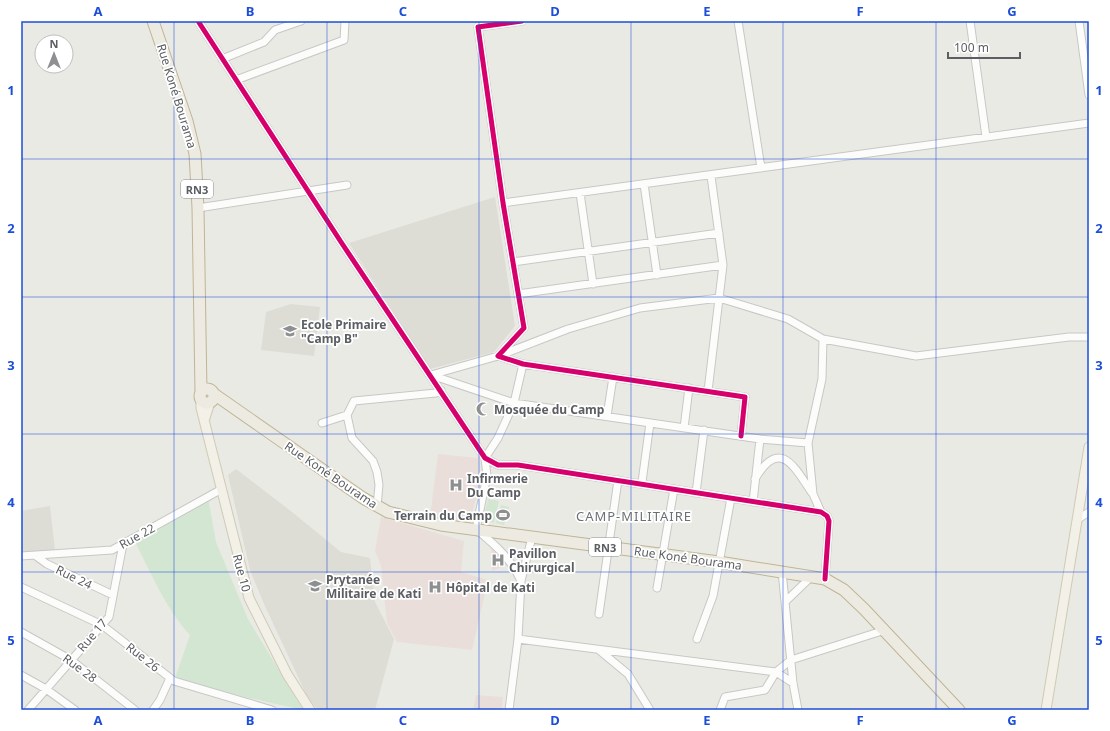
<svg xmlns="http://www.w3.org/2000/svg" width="1110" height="731" font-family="'Noto Sans',sans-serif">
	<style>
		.education { fill: #dddcd5 }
		.medical { fill: #e9deda }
		.green { fill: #d3e6d2 }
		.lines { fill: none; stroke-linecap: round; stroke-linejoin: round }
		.minor-casing { stroke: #c7c7c7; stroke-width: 9 }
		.major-casing { stroke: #d0cab5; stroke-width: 11 }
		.highway-casing { stroke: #bfb495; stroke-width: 13 }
		.minor { stroke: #fcfcfb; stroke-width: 7 }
		.major { stroke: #f2f0e7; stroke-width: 9 }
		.highway { stroke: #edebe1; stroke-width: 11 }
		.cycleway-casing { stroke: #fff; stroke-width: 8 }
		.cycleway { stroke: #d6006c; stroke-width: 5 }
		.grid { fill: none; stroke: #1d4ed8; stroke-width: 1; stroke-opacity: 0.55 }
		.labels { text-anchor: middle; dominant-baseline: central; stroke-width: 3.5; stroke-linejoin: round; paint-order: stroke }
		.shield { fill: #fff; stroke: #8c8e91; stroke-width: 1 }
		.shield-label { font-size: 11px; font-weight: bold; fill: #5b5e62 }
		.street-label { font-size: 12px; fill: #5b5e62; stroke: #fff }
		.poi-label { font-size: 12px; font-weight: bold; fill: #5b5e62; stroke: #fff; text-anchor: start }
		.neighbourhood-label { font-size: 13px; letter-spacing: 1px; fill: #6c7074; stroke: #fff }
		.neatline { fill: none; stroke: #1d4ed8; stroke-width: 1.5 }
		.grid-label { font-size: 13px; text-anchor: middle; font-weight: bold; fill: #1d4ed8 }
	</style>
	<rect width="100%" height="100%" fill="#eaeae5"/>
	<path class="education" d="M495,197L515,326L494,352L430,369L349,243Z
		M291,304L320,307L314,356L261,350L266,312Z
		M236,469L292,512L341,552L370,558L375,602L394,639L375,710H318L307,696L264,604L250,570L228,475Z
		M50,506L55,550L21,553V511Z"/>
	<path class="medical" d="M438,454L478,458V491L470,521L468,523L430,517Z
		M381,517L464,541L461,572L488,580L472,650L397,642L387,623L381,566L375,551Z
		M491,548L505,561L507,565L492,571Z
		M476,695L503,697L502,710H473Z"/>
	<path class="green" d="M208,497L216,542L248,619L303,710L205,688L175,678L190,635C166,609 152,575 136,544Z
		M488,499L499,501L494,523L483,520Z
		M501,505L509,507L504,525L496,523Z"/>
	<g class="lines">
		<g class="minor-casing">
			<path id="minor" d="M198,21L341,242L485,458L498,465H518L821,512L827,516L829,521L825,579
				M522,21L478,27L503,203L524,328L498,356L523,364L745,397L741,436
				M738,21L761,168
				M970,21L986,137
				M1079,21L1089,95
				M222,59L264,42L275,30L301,21
				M236,80L344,40L345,21
				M644,184L657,275
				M580,193L593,284
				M503,203L1089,123
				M198,208L347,185
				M513,262L719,233
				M518,294L723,265
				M823,339L916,356L1069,337H1089
				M431,375L498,356L568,329L640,308L719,298L788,319L823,339L822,379L808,443L813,494L821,512
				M431,375L514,403L760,439L808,443
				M708,391L723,265L711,176
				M607,416L613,377
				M322,423L347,415
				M684,428L689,388
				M755,479C780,436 795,468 812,493
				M642,482L650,423
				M696,493L704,430
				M753,502L760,439
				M377,506L379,485L377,472L373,461L352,438L347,415L354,401L436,393L441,390
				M1078,519L1089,512
				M21,556L112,550L220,490
				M36,556L47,564L113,595
				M782,571L793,683L798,710
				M521,581C511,558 494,544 476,529L487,476L485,458L498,438L514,403L523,364
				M21,587L102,625L174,681L272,710
				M657,588L674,489
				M786,601L812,576
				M599,614L618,480
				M21,632L71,660L135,710
				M518,639L776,672L791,660L885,630
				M697,639L713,596L731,498
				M599,650L628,674L650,710
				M21,675L46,689L75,710
				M28,710L109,617L123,544
				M153,710L160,700L170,678
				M509,710L518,639L521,581L532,537
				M720,710L725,697L765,690L776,672L793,683"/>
		</g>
		<g class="major-casing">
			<path id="major" d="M201,397V408L249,598L287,674L310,710
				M205,418L210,402
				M1046,710L1089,447"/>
		</g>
		<g class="highway-casing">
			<path id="highway" d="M153,21L187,121L195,154L198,208L201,392
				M200 396a7 7 0 1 1 14 0a7 7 0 1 1-14 0Z
				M214,394L363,498L388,512L441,525L719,562L825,579L844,590L864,609L959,710"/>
		</g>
		<use href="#minor" class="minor"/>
		<use href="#major" class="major"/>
		<use href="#highway" class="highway"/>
		<g class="cycleway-casing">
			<path id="cycleway" d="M198,21L341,242L485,458L498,465H518L821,512L827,516L829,521L825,579
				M522,21L478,27L503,203L524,328L498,356L523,364L745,397L741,436"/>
		</g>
		<use href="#cycleway" class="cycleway"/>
	</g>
	<path class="grid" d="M174,21V710M327,21V710M479,21V710M631,21V710M783,21V710M936,21V710M21,159H1089M21,297H1089M21,434H1089M21,572H1089"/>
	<defs>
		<g id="school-bare" transform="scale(1.08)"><path d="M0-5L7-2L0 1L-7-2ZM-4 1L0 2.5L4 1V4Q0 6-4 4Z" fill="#8d8f90" stroke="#fff" stroke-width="2.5" paint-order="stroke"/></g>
		<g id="mosque-bare" transform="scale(1.08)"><path d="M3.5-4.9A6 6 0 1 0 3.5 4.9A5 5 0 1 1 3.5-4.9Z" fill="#8d8f90" stroke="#fff" stroke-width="2.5" paint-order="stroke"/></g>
		<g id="hospital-bare" transform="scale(1.08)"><path d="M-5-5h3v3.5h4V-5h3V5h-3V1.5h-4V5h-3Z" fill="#8d8f90" stroke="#fff" stroke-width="2.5" paint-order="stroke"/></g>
		<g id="stadium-bare" transform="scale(1.08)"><path d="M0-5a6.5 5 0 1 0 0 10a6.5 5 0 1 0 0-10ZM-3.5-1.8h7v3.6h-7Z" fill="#8d8f90" stroke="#fff" stroke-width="2.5" paint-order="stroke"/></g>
	</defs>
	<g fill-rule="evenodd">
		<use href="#school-bare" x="290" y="331"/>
		<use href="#mosque-bare" x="483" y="409"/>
		<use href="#hospital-bare" x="456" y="485"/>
		<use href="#stadium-bare" x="503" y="515"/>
		<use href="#hospital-bare" x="498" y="560"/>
		<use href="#school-bare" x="315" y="586"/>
		<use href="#hospital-bare" x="435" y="587"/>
	</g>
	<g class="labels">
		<g class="shield">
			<rect x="181" y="180" width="32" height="18" rx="3"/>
			<rect x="589" y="538" width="32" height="18" rx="3"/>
		</g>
		<g class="shield-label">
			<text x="197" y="189">RN3</text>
			<text x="605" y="547">RN3</text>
		</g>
		<g class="street-label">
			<text transform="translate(177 96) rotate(73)">Rue Koné Bourama</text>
			<text transform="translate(331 475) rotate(34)">Rue Koné Bourama</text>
			<text transform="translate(137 536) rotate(-29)">Rue 22</text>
			<text transform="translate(688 558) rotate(8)">Rue Koné Bourama</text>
			<text transform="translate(242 573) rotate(75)">Rue 10</text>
			<text transform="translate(74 577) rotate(26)">Rue 24</text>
			<text transform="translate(92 635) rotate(-50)">Rue 17</text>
			<text transform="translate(143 657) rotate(38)">Rue 26</text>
			<text transform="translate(80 668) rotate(36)">Rue 28</text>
		</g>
		<g class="poi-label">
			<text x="301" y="324">Ecole Primaire<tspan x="301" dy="14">"Camp B"</tspan></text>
			<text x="494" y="409">Mosquée du Camp</text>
			<text x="467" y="478">Infirmerie<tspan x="467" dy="14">Du Camp</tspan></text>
			<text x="492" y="515" text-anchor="end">Terrain du Camp</text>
			<text x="509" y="553">Pavillon<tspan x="509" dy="14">Chirurgical</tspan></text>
			<text x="326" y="579">Prytanée<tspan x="326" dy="14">Militaire de Kati</tspan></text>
			<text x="446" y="587">Hôpital de Kati</text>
		</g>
		<g class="neighbourhood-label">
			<text x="634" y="516">CAMP-MILITAIRE</text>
		</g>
	</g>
	<rect width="1110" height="731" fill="none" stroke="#ffffff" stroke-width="44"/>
	<g transform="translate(54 54)"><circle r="19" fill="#ffffff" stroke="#bdbfc0"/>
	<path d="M0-3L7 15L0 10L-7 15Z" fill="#8d8f90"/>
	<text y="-6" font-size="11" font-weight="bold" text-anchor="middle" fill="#5b5e62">N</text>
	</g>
	<path d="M948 52v6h72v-6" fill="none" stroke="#5b5e62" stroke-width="2"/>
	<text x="954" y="52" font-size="12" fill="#5b5e62" stroke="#ffffff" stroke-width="3" paint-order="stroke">100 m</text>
	<rect x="22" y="22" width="1066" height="687" class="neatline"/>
	<g class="grid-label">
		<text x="98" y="16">A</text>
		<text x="250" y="16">B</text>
		<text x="403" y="16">C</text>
		<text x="555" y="16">D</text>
		<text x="707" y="16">E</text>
		<text x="860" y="16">F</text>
		<text x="1012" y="16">G</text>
		<text x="11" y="95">1</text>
		<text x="1099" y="95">1</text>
		<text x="11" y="233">2</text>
		<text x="1099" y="233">2</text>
		<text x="11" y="370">3</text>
		<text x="1099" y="370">3</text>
		<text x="11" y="507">4</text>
		<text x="1099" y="507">4</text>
		<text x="11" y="645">5</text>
		<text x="1099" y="645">5</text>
		<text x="98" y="725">A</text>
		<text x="250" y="725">B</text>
		<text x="403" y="725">C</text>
		<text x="555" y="725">D</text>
		<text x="707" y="725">E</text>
		<text x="860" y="725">F</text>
		<text x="1012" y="725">G</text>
	</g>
</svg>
